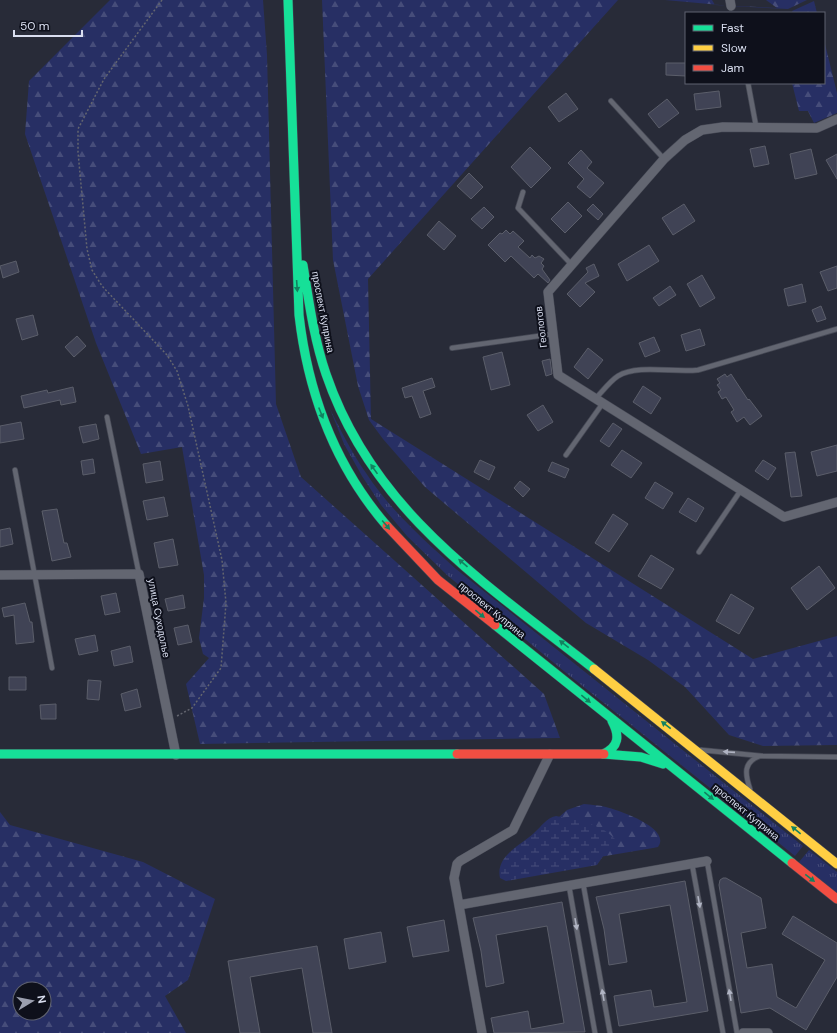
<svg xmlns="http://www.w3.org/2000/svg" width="837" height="1033" font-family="'DM Sans',sans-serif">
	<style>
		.grass { fill: url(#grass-tufts) }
		.forest { fill: url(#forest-firs); fill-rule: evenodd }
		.wetland { fill: url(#wetland-marsh) }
		.building { fill: #404355; stroke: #5b5e6a }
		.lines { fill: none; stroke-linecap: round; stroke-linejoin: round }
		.lane-casing { stroke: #464955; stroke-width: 6 }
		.street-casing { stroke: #464955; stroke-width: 10 }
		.fast-casing { stroke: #464955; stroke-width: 10 }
		.slow-casing { stroke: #464955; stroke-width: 10 }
		.jam-casing { stroke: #464955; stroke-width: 10 }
		.path { stroke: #63656f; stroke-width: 1.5; stroke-dasharray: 2 2; stroke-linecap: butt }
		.lane { stroke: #636671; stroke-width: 4.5 }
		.street { stroke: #636671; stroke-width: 9 }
		.fast { stroke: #16e098; stroke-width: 9 }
		.slow { stroke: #ffcf43; stroke-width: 9 }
		.jam { stroke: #f24e42; stroke-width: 9 }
		.oneway { fill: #128260 }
		.oneway2 { fill: #b0b4c3 }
		.labels { text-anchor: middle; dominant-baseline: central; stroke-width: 4; stroke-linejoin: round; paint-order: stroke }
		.street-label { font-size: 10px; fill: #d9deef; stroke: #0e101b }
	</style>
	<defs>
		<pattern id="grass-tufts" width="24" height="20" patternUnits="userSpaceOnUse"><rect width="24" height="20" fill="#272f64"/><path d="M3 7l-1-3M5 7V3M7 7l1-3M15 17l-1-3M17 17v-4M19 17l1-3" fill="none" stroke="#464d7a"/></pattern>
		<pattern id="forest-firs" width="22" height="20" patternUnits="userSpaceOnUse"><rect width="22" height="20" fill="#272f64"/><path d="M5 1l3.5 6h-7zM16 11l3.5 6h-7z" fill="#464d7a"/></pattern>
		<pattern id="wetland-marsh" width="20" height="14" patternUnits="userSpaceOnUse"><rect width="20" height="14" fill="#272f64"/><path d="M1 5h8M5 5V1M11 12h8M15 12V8" fill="none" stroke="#464d7a"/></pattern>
	</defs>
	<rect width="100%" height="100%" fill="#282b38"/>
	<path class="grass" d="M330,409C341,431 352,453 366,473C390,510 423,539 456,569L803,846L795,856L565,672L448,576L407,536L381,505L362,476L344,444Z
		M809,850L837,872V893L799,862Z"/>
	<path class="forest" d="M110,0H263L267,55L276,404L301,477L544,694L560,738L200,744L186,684L209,658L203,654L199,638L204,598V575L182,447L141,454L96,343L25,134L29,81Z
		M322,0H618L368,279L371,419L753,659L837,636V745L763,746L729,735L685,687L648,660L586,623L425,487L383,439L369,420L358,386L333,260Z
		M665,0H712L715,5L777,8L766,0H807L788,9L731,6Z
		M814,1L817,13H793L792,11Z
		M824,40L837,93V113L814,123L808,111H799L792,83H824Z
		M584,804C591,805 599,805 606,807C618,810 672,828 658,847L653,848L534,868L541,833L567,810Z
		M0,812L10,825L143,862L215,899L188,980L165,996L186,1033H0ZM20,989H44V1013H20Z"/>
	<path class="wetland" d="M556,816C576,820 600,823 615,839L597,865L506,881L500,878C495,856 521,845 534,833C542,826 546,818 556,816Z"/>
	<path class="building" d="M666,63H686V76L666,75Z
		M719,91L721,107L696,110L694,94Z
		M566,93L578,109L559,122L548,107Z
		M667,99L679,113L659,128L648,114Z
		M765,146L769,164L754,167L750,149Z
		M530,147L551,168L531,188L511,167Z
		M811,149L817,174L795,179L790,154Z
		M581,150L592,162L587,168L604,183L590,198L577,187L584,179L568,163Z
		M837,154V179L826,160Z
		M469,173L483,187L471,199L457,186Z
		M568,202L582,216L565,233L551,219Z
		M593,204L603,214L598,220L587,210Z
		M684,204L695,221L673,235L662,218Z
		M484,207L494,217L482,229L471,219Z
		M439,221L456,236L444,250L427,235Z
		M506,230L510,234L513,231L524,241L518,247L530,258L532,255L535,258L539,256L544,259L541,263L544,266L542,269L550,280L548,283L538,274L534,278L511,256L505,262L488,245L500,233L502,234Z
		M649,245L659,261L627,281L618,264Z
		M16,261L19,272L3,278L0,266Z
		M594,264L599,276L585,283L595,292L580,307L567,294L588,272L586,268Z
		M837,266V288L828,291L820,272Z
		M702,275L715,298L700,307L687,284Z
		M802,284L806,302L788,306L784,289Z
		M670,286L676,295L659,306L653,298Z
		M821,306L826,319L817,322L812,310Z
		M33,315L38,335L22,340L16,319Z
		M700,329L705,345L686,351L681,335Z
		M77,336L86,346L74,357L65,347Z
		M654,337L660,351L645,357L639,343Z
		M588,348L603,360L588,379L574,367Z
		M502,352L510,385L491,390L483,357Z
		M550,359L552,374L546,376L542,361Z
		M725,374L727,377L731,374L748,400L749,399L762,416L750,425L744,417L737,422L731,412L734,410L726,397L722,399L718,392L721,390L717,385L720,383L717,379Z
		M432,378L435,387L423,391L431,414L420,418L412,396L405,398L402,388Z
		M643,386L661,398L651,414L633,402Z
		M73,387L76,402L61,405L60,400L24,408L21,396L47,390L48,393Z
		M543,405L553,422L538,431L527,415Z
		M21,422L24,439L0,443V426Z
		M613,423L622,429L609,447L600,441Z
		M96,424L99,439L83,443L79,427Z
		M837,445V471L817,476L811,452Z
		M622,450L642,463L631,478L611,465Z
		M795,452L802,496L791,497L785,453Z
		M93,459L95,473L83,475L81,461Z
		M480,460L495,467L489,480L474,472Z
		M763,460L776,468L768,480L755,471Z
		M160,461L163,480L146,483L143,464Z
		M552,462L569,469L565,478L548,471Z
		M520,481L530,489L523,497L514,488Z
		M655,482L673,493L663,509L645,498Z
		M164,497L168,516L147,520L143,501Z
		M688,498L704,508L696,522L679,512Z
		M57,509L64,543H67L71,557L52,561L42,511Z
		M613,514L628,524L609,552L595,543Z
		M10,528L13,544L0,547V530Z
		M173,539L178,565L159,568L154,543Z
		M651,555L674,569L661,589L638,576Z
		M819,566L835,588L807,610L791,588Z
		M116,593L120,612L105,615L101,596Z
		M731,594L754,608L739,634L716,621Z
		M183,595L185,608L168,611L165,599Z
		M25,603L30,622H32L34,642L16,644L14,615L4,617L2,608Z
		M188,625L192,642L178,645L174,628Z
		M95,635L98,651L79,655L75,639Z
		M130,646L133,662L114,666L111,651Z
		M9,677H26V690H9Z
		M88,680L101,681L99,700L87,699Z
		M137,689L141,707L125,711L121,694Z
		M56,704V719H41L40,705Z
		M723,878H726L761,898L766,928L741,933L747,968L772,964L777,997L796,1008L825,960L782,934L793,916L837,943V977L806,1030L770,1008L741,1013L719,885L720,880Z
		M685,881L708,1011L619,1026L614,996L651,990L654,1007L687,1002L670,905L619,914L627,962L609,965L604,929L596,897Z
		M562,902L585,1032L494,1033L491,1018L528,1011L531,1029L564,1023L547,926L496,935L504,983L486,987L481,951L473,918Z
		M444,920L449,951L413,957L407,927Z
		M381,932L386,962L349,969L344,939Z
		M317,946L332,1033H313L302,968L250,977L260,1033H240L228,961Z"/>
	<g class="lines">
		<g class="lane-casing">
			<path id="lane" d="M748,83L756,126
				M611,101L664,159
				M523,192L518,208L571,264
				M452,348L553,334
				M596,398C602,392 610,381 618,376C638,364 674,373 698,370L837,329
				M107,417L139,574
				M566,455L603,403
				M15,470L52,668
				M699,552L741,490
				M701,750L762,756L837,757
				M750,789C745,774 743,762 760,756
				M707,861L737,1033
				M692,864L723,1033
				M583,883L610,1033
				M569,886L595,1033"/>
		</g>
		<g class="street-casing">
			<path id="street" d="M730,0L731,6
				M837,119L817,128L723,127L702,130L685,140L664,159L548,292L558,375L784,517L837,502
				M0,575L139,574L176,755
				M459,905L707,861
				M482,1033L454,878L457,864L460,861L513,830L550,754
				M743,1033H768"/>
		</g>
		<g class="fast-casing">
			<path id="fast" d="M288,0L299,315C308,393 335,466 387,526
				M303,265C309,302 314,339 326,374C373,512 486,584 594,669
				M495,625L792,863
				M0,754H457
				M603,754C619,747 620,736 612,721
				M604,754L641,757L663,764"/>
		</g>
		<g class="slow-casing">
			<path id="slow" d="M594,669L837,864"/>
		</g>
		<g class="jam-casing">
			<path id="jam" d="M387,526L438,580L495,625
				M457,754H604
				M792,863L837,899"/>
		</g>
		<path class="path" d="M162,0L104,79L78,129V152L87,249L92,270L102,286L167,355L177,371L188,406L222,560L226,603L221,668L192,708L177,716"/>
		<use href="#lane" class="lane"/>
		<use href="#street" class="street"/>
		<use href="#fast" class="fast"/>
		<use href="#slow" class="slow"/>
		<use href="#jam" class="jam"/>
	</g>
	<defs><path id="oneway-solid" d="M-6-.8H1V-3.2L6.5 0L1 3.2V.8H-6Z"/></defs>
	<g class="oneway">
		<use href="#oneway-solid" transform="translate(297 286) rotate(86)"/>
		<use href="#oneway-solid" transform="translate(321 413) rotate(68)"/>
		<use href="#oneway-solid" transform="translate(374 469) rotate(-125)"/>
		<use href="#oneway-solid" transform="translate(386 525) rotate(50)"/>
		<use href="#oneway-solid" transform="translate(463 563) rotate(-139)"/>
		<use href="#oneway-solid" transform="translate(480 614) rotate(39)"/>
		<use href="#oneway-solid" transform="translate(564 644) rotate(-142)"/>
		<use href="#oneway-solid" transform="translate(586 699) rotate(39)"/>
		<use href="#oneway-solid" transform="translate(666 725) rotate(-142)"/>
		<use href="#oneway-solid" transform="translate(709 796) rotate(39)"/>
		<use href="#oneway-solid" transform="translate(796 830) rotate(-141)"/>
		<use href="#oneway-solid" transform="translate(810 878) rotate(38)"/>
	</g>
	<g class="oneway2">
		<use href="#oneway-solid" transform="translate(729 752) rotate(-176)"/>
		<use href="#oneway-solid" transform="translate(699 902) rotate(80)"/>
		<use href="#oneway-solid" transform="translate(576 924) rotate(80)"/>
		<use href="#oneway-solid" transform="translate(603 995) rotate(-100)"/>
		<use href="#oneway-solid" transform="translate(730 995) rotate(-100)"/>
	</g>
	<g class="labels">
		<g class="street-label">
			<text transform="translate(323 312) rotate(79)">проспект Куприна</text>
			<text transform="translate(541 327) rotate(-97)">Геологов</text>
			<text transform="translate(492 610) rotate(39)">проспект Куприна</text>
			<text transform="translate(159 618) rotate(79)">улица Суходолье</text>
			<text transform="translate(746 812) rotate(39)">проспект Куприна</text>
		</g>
	</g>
	<rect x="685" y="12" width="140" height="72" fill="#0e101b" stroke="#5f6270"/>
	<rect x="693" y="25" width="20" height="6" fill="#16e098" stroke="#5f6270"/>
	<text x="721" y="32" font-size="12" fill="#d9deef">Fast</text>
	<rect x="693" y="45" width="20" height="6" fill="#ffcf43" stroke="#5f6270"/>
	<text x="721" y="52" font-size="12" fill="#d9deef">Slow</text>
	<rect x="693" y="65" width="20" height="6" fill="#f24e42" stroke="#5f6270"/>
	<text x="721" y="72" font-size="12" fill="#d9deef">Jam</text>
	<g transform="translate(32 1001) rotate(80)"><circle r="19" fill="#0e101b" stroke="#5f6270"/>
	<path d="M0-3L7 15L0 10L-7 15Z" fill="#9b9faf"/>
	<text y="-6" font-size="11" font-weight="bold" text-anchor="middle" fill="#d9deef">N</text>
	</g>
	<path d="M14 30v6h68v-6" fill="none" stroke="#d9deef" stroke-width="2"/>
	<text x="20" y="30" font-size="12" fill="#d9deef" stroke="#0e101b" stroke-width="3" paint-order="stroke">50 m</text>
</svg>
